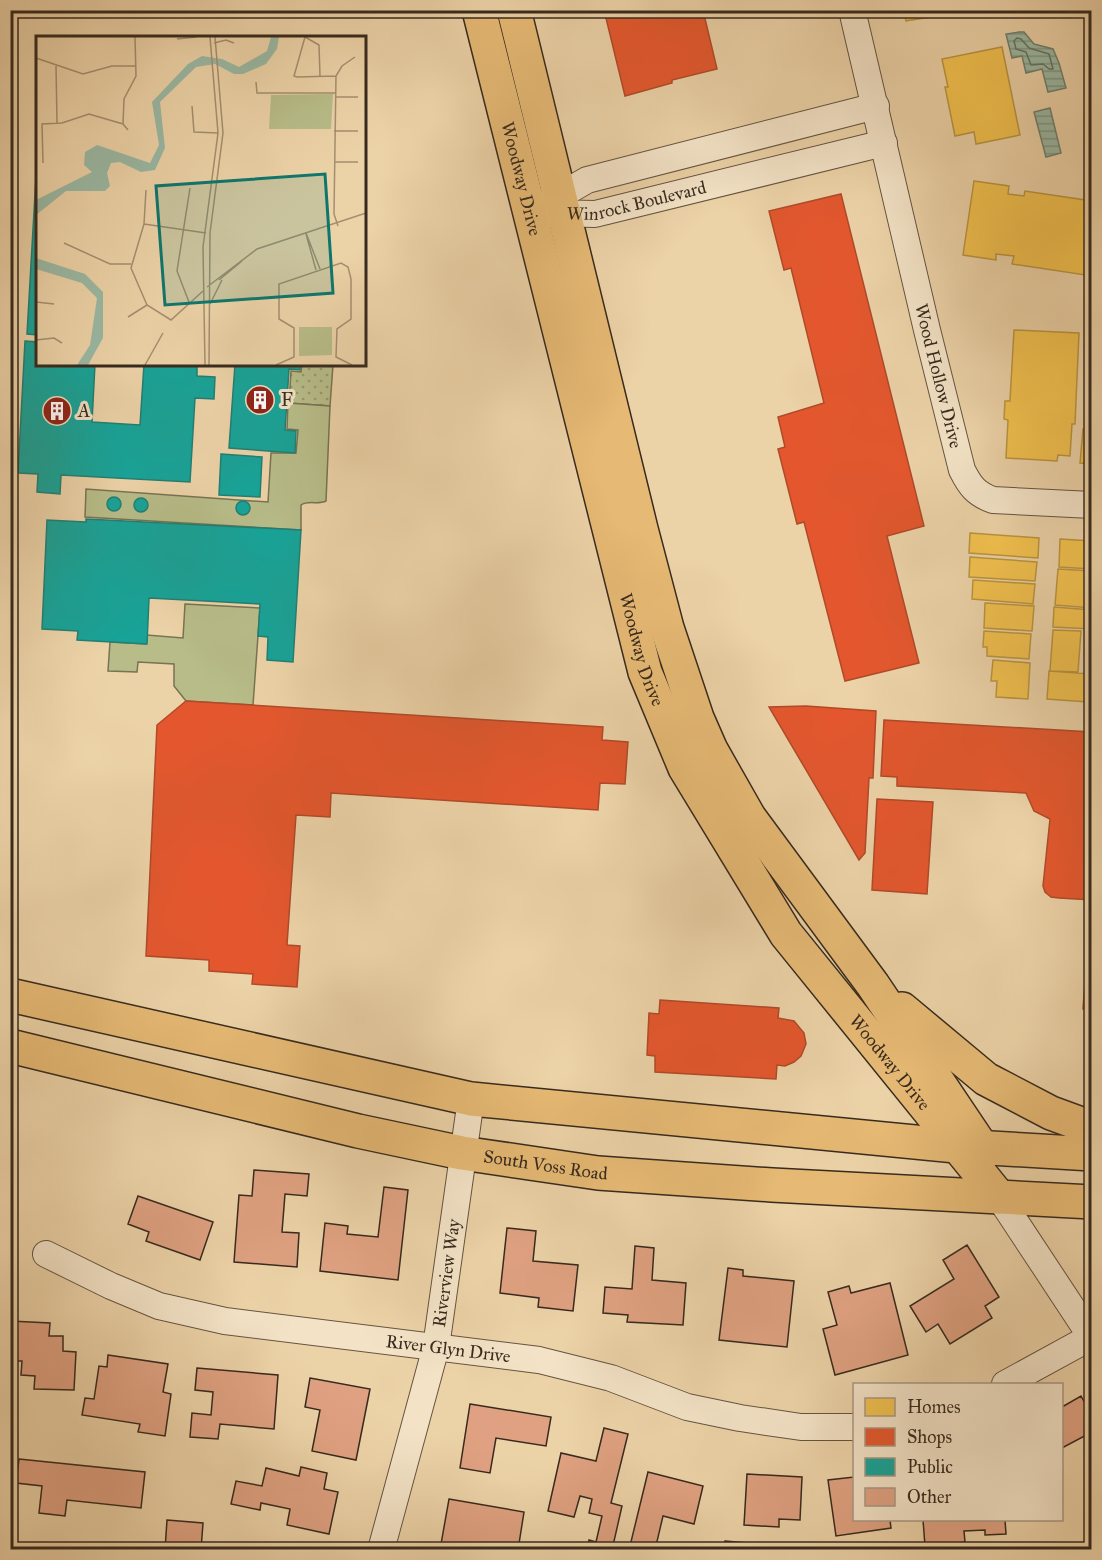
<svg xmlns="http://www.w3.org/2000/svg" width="1102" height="1560" font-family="'IM FELL Great Primer',serif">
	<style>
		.grass { fill: url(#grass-dots); stroke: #777353; stroke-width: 1.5 }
		.park { fill: #b7bc88; stroke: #777353; stroke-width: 1.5 }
		.water { fill: url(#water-rules); stroke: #727f6e; stroke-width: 1.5 }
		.homes { fill: #f2c14e; stroke: #ba9440; stroke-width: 1.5 }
		.shops { fill: #e4572e; stroke: #b04a29; stroke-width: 1.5 }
		.public { fill: #17a398; stroke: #217f73; stroke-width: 1.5 }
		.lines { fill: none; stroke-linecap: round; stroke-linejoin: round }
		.shore { stroke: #687160; stroke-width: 1.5 }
		.building { fill: #dfa181; stroke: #372a1e; stroke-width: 1.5 }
		.minor-casing { stroke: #645440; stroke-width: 28 }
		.major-casing { stroke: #372a1e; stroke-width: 36 }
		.minor { stroke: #f3e2c6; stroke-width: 26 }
		.major { stroke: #e6b974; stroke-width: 33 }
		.labels { text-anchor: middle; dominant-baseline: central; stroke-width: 6; stroke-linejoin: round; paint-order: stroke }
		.street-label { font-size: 18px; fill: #372a1e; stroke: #f3e2c6 }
		.poi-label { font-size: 18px; fill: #372a1e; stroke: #f3e2c6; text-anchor: start }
		.inset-road { fill: none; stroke: #a48f70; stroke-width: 1.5 }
		.view { fill: #0f766e; fill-opacity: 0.15; stroke: #0f766e; stroke-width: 3 }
		.inset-edge { fill: none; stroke: #372a1e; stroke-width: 3 }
	</style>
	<defs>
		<pattern id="grass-dots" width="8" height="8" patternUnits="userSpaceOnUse" patternTransform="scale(1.5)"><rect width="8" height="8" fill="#b7bc88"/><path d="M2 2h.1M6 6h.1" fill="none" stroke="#96996f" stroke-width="1.8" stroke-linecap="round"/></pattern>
		<pattern id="water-rules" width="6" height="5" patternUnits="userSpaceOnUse" patternTransform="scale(1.5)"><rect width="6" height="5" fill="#9ab8a3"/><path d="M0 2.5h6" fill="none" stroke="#7e9684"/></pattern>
	</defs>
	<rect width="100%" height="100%" fill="#ecd2a7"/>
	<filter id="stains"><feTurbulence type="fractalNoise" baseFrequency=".00333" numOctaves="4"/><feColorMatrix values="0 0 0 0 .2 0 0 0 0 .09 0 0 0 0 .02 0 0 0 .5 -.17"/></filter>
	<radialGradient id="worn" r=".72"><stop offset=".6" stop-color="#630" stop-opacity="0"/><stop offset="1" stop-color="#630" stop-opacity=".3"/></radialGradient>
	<path class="grass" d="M302,365H333L330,406L289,403L291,371L301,372Z"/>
	<path class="park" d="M288,403L330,406L326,501C318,505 308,500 301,505V530L85,517L86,489L268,502L271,453H296L298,430L287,429Z
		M185,604L260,608L253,705L186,701L174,686V664L138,662L137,672L108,671L110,642L146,644L147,635L183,638Z"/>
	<path class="water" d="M1019,32H1024L1034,44L1053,49L1059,63L1066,88L1048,92L1042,69L1026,73L1022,56L1012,58L1006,34Z
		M1050,108L1061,153L1046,157L1034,112Z"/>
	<path class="homes" d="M904,10H969V11L906,21Z
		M1002,47L1020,135L976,144L974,132L955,136L945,87H948L942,59Z
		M1092,115V194L1088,193Z
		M974,181L1009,186L1008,194L1024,196L1025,191L1092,201V276L1012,264L1014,256L996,254V260L963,255Z
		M1014,330L1079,333L1075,424H1072L1070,456L1058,455L1057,461L1006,458L1008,420L1004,419L1005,401H1010Z
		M1083,429L1092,430V464L1080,463Z
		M970,533L1039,538L1038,558L969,553Z
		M1060,539L1092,541V569L1059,567Z
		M970,557L1037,562L1035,581L969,577Z
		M1058,569L1092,571V608L1055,605Z
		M973,580L1035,584L1033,604L972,599Z
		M985,603L1034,606L1032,631L984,628Z
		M1054,607L1092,610V629L1053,627Z
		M1053,630L1081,631L1078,672L1050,671Z
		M984,631L1031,634L1029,659L987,656V647H983Z
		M993,660L1030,663L1028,699L996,697L997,681H991Z
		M1049,671L1092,674V697L1088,696V702L1047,699Z"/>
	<path class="shops" d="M604,10H703L717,69L672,80V83L625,96Z
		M841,194L924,526L887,536L919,663L845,681L804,522L797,524L778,449L785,447L778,417L824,403L791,268L784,270L769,211Z
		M186,701L603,727L602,740L628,742L625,784L600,783L598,810L331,793L330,817L296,815L287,945L300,946L297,987L252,984L253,974L209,971V960L146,956L157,725Z
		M806,706L876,711L873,778H869L865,853L859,860L769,707Z
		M884,720L1092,732V900L1059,898L1051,897L1045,892L1043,886L1050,819L1034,811L1026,793L897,786V777L881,776Z
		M877,799L933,802L927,894L872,890Z
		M1088,942H1092V1022H1087L1088,1010L1083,1009Z
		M660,1000L779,1008L778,1018L794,1021L804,1033L806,1044L801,1056L794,1062L785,1066L777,1065L776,1079L655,1072V1056L647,1055L649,1013L659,1014Z"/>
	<path class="public" d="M36,177H38V335L27,334Z
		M25,341L38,342V364H95L92,422L140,425L144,364H197V376L215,377L214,399L195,398L190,482L61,475L60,494L37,492L38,474L18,473Z
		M235,364H300V370L289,369L285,430L296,431L295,453L229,448Z
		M221,454L262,457L260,497L219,495Z
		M107 504a7 7 0 1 1 14 0a7 7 0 1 1-14 0Z
		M134 505a7 7 0 1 1 14 0a7 7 0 1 1-14 0Z
		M236 508a7 7 0 1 1 14 0a7 7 0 1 1-14 0Z
		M86,519L301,530L293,662L267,660L268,637L258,636L260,604L149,598L147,644L77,640L78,631L42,629L47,520L86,522Z"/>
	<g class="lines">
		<path class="shore" d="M1017,38L1021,39L1029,48L1049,54L1053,69H1049L1043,64L1031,65L1026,52L1016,49L1014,41Z"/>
	</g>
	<path class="building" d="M254,1170L309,1174L307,1196L285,1194L282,1232L299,1233L297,1267L234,1262L239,1195L252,1196Z
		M384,1187L408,1190L398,1280L320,1271L325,1223L348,1226L347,1234L378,1237Z
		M138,1196L213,1222L200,1260L146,1241L149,1232L128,1224Z
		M507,1228L536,1231L533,1261L578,1265L573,1311L538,1307L539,1298L500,1293Z
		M967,1245L999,1297L985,1306L992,1318L950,1344L938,1324L926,1332L910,1306L954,1279L943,1260Z
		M635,1246L654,1248L652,1280L686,1283L683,1325L627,1322L628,1315L603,1313L605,1287L632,1289Z
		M728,1268L743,1270V1276L794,1281L787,1347L719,1340Z
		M890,1283L908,1355L835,1375L823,1329L837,1325L828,1292L849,1286L851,1293Z
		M10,1321L50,1323L49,1336H63V1351L76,1352L74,1390L34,1389L35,1376L21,1375L22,1361H10Z
		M108,1355L168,1364L163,1392L171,1394L165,1436L138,1432L140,1424L82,1415L85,1398L94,1399L99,1366L107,1367Z
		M197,1368L278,1375L274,1429L220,1424L218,1439L190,1437L192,1413L211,1415L213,1392L195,1390Z
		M310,1378L370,1389L356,1460L312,1451L320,1410L305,1407Z
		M1081,1396L1092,1416V1432L1062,1448V1407Z
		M470,1404L551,1417L546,1446L496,1438L490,1473L460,1468Z
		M604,1428L628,1434L611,1503L622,1506L612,1550H587L589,1540L596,1542L602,1516L589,1513L592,1499L580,1496L574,1517L548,1511L561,1453L596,1461Z
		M19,1459L145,1472L141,1508L67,1500L65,1516L39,1513L42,1486L16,1483Z
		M301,1467L327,1473L324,1489L338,1492L329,1534L287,1525L290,1509L261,1503L260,1510L231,1504L236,1481L262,1486L266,1468L299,1476Z
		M648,1472L703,1486L694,1524L663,1516L655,1550H629Z
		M747,1474L802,1477L800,1520L779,1519V1527L744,1525Z
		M854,1477V1520H890L891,1528L836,1536L828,1480Z
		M449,1499L524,1512L518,1550H455L456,1546L441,1544Z
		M167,1520L203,1523L201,1550H165Z
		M923,1520H1005L1006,1534L985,1535V1530L964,1531L965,1542L925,1546Z
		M725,1541L747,1543L746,1550H724Z"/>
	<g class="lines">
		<g class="minor-casing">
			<g id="minor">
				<path id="s1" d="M852,10L927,330L962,470C970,486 976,494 993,500L1092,505"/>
				<path d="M544,205L587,180L876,106"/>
				<path id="s2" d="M548,213L595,214L884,143"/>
				<path d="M999,1197L1092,1338"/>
				<path id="s3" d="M46,1254L111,1286L159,1306L225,1321L539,1360L611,1378L687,1407L740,1418L801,1427H854"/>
				<path d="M1005,1384L1091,1337"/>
				<path id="s4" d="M381,1550L436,1347L471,1099"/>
			</g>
		</g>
		<g class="major-casing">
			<g id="major">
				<path id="s5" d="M479,10L645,672L685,768L786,934L999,1197"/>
				<path d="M514,10L641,529L667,628L697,718L711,750L749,817L873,985L985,1152"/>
				<path d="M10,995L471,1099L956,1146L1092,1154"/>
				<path d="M902,1009L986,1079L1051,1113L1092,1128"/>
				<path id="s6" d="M10,1046L358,1131L462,1153L598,1173L772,1185L1092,1202"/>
			</g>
		</g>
		<use href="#minor" class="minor"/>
		<use href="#major" class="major"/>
	</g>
	<defs>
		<g id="building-disc" transform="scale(1.5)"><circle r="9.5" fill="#8f2418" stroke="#f3e2c6"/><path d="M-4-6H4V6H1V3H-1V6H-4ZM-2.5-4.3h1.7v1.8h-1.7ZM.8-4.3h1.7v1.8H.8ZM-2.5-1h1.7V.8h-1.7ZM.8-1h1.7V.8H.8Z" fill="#fff"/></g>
	</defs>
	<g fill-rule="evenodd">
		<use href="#building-disc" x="260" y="400"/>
		<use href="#building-disc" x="57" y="411"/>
	</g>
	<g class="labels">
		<g class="street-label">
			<text stroke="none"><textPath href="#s5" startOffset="174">Woodway Drive</textPath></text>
			<text stroke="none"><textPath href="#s2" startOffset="90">Winrock Boulevard</textPath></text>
			<text stroke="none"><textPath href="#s1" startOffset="376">Wood Hollow Drive</textPath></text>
			<text stroke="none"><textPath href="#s5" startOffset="660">Woodway Drive</textPath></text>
			<text stroke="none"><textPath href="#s5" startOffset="1146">Woodway Drive</textPath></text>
			<text stroke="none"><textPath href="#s6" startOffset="549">South Voss Road</textPath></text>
			<text stroke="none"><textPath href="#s4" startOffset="285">Riverview Way</textPath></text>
			<text stroke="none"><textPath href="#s3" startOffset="417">River Glyn Drive</textPath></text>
		</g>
		<g class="poi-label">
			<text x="281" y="400">F</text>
			<text x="78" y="411">A</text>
		</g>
	</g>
	<g transform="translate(36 36)">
		<rect width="330" height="330" fill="#ecd2a7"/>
		<path d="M297,58L295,93H233L235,59ZM263,291H296V319L263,320Z" fill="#b7bc88"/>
		<path d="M235,1H243L241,13L230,28L207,38H198L179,28L160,31L124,66L129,112L119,134L105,136L84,126L75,127L71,137L74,150L69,155H30L0,179V164L56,136L48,129L49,116L61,109L114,127L123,109L116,66L152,28L166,20L186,23L203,31L231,15ZM0,222L49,238L67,256V302L52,329H41L54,309L61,262L46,247L0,233Z" fill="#9ab8a3"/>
		<path class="inset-road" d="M141,3L160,1M178,7L190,4L198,7M0,22L47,38L76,30H100M20,30L21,87M284,40L283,9L269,1L258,40L261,41L300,40M220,46L221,57H300M300,61H322M156,70L158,96L182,97M87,88L88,63L100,40L99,1M298,95H322M299,126H322M7,127L6,88L26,87L53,78L87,88L92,94M110,154L108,188L95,232L111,269L135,284L167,255M108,188L170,197M302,190L298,178L300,40L306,30L319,21M270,197L284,233M270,198L280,234M28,207L74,228H95M183,244L206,225M171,251L221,213L330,177M0,266L18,268M153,266L141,235L154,152M174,268L186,244M92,281L111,269M0,304L18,302L26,307M109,329L127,297M169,329L167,211L182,97L174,1M173,329L174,197L187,97L179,1M240,329L258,321V292L243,283V248L305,227L312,231L315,243V283L301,293L300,321L316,329"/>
		<path class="view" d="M289,138L297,257L129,269L120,150Z"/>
		<rect width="330" height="330" class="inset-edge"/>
	</g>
	<rect width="1102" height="1560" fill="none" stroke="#ecd2a7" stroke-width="36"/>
	<rect x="12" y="12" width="1078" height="1536" fill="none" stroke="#372a1e" stroke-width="3"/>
	<rect x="18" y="18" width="1066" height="1524" fill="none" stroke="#372a1e" stroke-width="1.5"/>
	<rect x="853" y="1383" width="210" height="138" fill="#f3e2c6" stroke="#a89883" stroke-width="1.5"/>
	<rect x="865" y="1398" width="30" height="18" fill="#f2c14e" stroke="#a89883" stroke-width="1.5"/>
	<text x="907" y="1413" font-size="18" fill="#372a1e">Homes</text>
	<rect x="865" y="1428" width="30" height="18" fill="#e4572e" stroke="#a89883" stroke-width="1.5"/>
	<text x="907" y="1443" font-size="18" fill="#372a1e">Shops</text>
	<rect x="865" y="1458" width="30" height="18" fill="#17a398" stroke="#a89883" stroke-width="1.5"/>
	<text x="907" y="1473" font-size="18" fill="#372a1e">Public</text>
	<rect x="865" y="1488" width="30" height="18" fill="#dfa181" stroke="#a89883" stroke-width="1.5"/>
	<text x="907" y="1503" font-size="18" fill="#372a1e">Other</text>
	<rect width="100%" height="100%" filter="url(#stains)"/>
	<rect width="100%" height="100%" fill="url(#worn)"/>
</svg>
